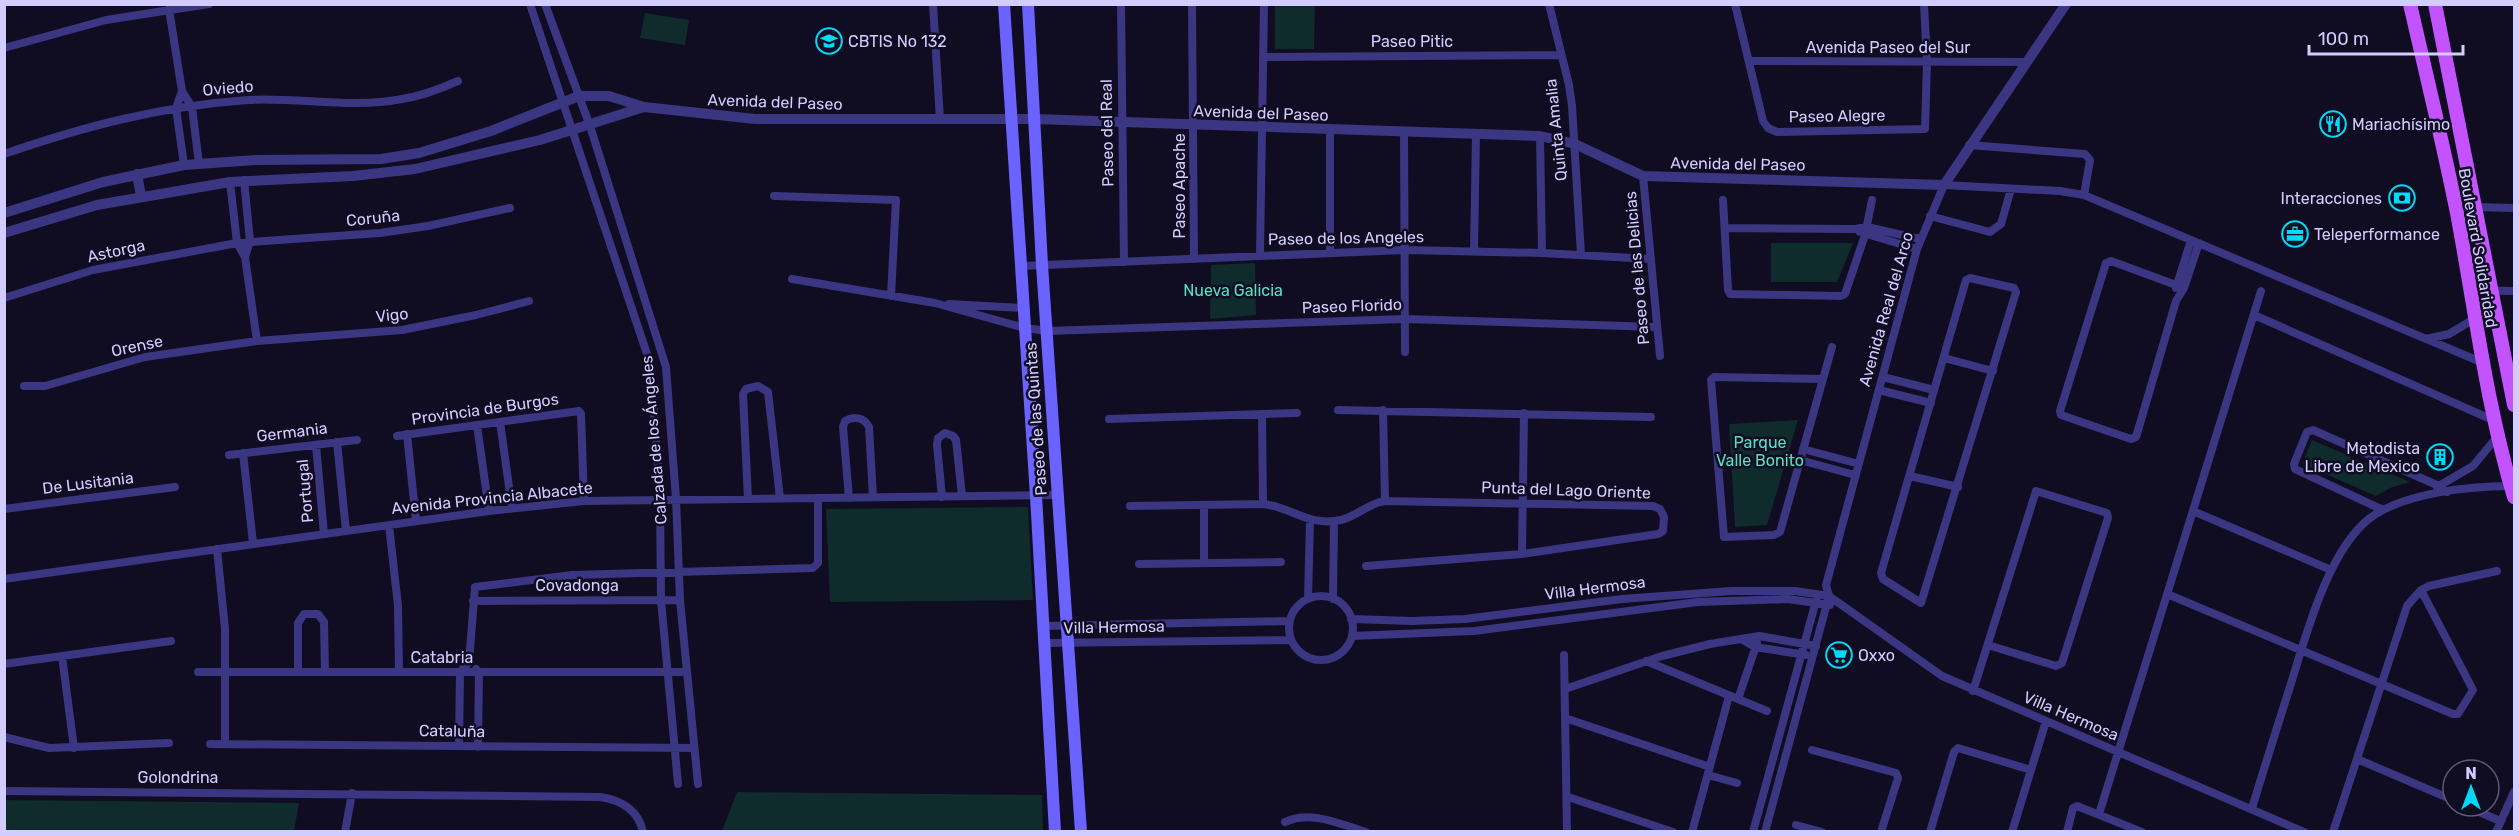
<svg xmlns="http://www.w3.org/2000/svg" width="2519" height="836" font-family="Rubik,sans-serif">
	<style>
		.green { fill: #0f2b2b }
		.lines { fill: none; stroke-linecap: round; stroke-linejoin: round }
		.minor { stroke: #3b3681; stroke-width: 8 }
		.tertiary { stroke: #3b3681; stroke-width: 10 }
		.secondary { stroke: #6b63ff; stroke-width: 12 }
		.primary { stroke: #c353ff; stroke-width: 14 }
		.labels { text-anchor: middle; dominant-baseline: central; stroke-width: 5; stroke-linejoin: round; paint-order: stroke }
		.poi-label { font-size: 16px; fill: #d3ccff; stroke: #100c21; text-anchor: start }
		.street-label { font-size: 16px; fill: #d3ccff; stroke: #100c21 }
		.park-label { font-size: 16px; fill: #56e2c2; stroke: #100c21 }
	</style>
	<rect width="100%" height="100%" fill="#100c21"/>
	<path class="green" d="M1275,5H1315L1314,49H1275Z
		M645,13L689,20L685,45L640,38Z
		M1771,243H1853L1837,282H1771Z
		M1255,263L1256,315L1210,319L1211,265Z
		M1798,420L1767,525L1735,527L1729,424Z
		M2312,440L2410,482L2390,488L2376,496L2302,464Z
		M1028,507L1033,600L830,602L826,509Z
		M737,792L1042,795L1043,831H722Z
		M5,800L299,803L294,831L5,832Z"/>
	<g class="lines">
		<path class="minor" d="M530,4L651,366L660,499L661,600L678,784
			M545,4L590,126L666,367L676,499L680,600L698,784
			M933,4L940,120
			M1121,4L1124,262
			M1192,4L1194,259
			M1549,4L1569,85L1572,106L1581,255
			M1735,4L1763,121L1768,128L1777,132L1925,129L1927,62L1924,4
			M169,9L182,91L192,107L199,164
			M4,48L106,20L209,4
			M1263,57L1561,55
			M1749,61L2026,62
			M182,91L176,108L184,165
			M1404,131L1405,352
			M1540,136L1542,253
			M1969,145L2085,154L2090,160L2084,195
			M4,154C85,126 162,106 248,100C299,97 351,109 402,99C422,96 440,89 458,81
			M1643,176L1660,356
			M244,180L250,241L245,257L257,341
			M230,182L237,243L245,257
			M774,196L896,200L891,296
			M1723,200L1728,290L1730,294L1841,296L1845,294L1865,235L1872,200
			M2474,207L2514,208
			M1930,216L1990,232L2001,224L2011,189
			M1725,228L1855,229L1867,227L1920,239
			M1860,232L1917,249
			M1474,251L1476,133
			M1330,252V130
			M1260,255L1264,4
			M1021,266L1405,250L1542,253L1651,259
			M1970,278L2014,288L2016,292L1921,603L1883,579L1881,573L1966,280Z
			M792,279L935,303L1025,328L1047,331L1405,319L1657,327
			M2176,288L2191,240
			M2184,288L2111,261L2106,263L2060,411L2061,415L2131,439L2136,437L2176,301L2184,288L2199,243
			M2470,290L2514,291
			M4,298L93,270L237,243L380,233L428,226L510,208
			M949,304L1024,308
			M2254,315L2493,420
			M2426,339L2449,334L2474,319
			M1944,358L1993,371
			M1883,377L1934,390
			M1823,379L1714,377L1711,380L1724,537L1774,535L1780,532L1832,347
			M24,386H45L145,357L257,341L402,330L476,315L529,301
			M1879,390L1931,403
			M1338,410L1651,417
			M1383,410L1385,501
			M1262,414L1263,504
			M1109,419L1297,413
			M500,422L512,508
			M477,425L489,511
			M407,434L416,521
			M397,436L579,411L581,414L584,501
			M337,442L346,531
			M316,445L324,534
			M1803,449L1859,464
			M243,453L253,543
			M229,455L357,440
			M1800,460L1855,475
			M1910,476L1958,487
			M2437,487L2473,466L2497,437
			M942,497L937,445L938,438L945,433L953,436L956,440L962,496
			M849,498L843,427L845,421C854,416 864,417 869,427L873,497
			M748,499L743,394L746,389L758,386L768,392L780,498
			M1204,505V563
			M1130,506L1263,504C1293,507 1307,527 1341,520C1357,516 1369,503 1385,501L1653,506L1660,509L1664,517L1663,531L1658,534L1522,554L1366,566
			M4,509L175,487
			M2383,510L2295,469L2294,464L2307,432L2313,430L2439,486L2447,492
			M2193,511L2331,570
			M389,525L398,606L399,672
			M217,549L225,629V744
			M1522,554L1524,413
			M1139,564L1281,562
			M4,579L489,511L584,501L1058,495
			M2167,594L2453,714H2458L2473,690L2421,590
			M1289 628a32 32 0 1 1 64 0a32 32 0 1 1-64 0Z
			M1308,599L1310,520
			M1333,599L1334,521
			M473,601L680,600
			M1351,619L1412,621L1465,619L1622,599L1731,591H1795L1829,596L1942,676L2304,832
			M1044,626L1289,621
			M1352,636L1474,631L1698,602L1788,599L1830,605
			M1743,640L1755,647L1806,655
			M1045,643L1291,640
			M1564,655L1567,832
			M62,656L74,748
			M1646,661L1767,711
			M4,664L171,641
			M476,669L479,672L478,747
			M198,672H687
			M298,672V623L304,614H318L324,622L325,672
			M1565,689L1662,656L1710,644L1759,636L1816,646
			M1973,691L2036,491L2107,513L2108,518L2062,663L2056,666L1988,645
			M1738,699L1757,643
			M1565,718L1710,767
			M4,737L49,748L169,743
			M210,744L694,748
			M459,746L460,672L469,662L475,587L572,575L813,568L818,563V498
			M1812,750L1896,773L1898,778L1881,832
			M2357,759L2453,800
			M1708,775L1737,783
			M4,791L600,797C621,800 638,809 643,832
			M1568,797L1673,832
			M2466,806L2500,821
			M2252,808C2264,769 2276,730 2289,690C2305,639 2327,551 2370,518C2404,493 2469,486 2511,486
			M2099,814L2261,291
			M1285,822C1312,810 1339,824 1366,832
			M1796,825L1822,832
			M345,832L352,793
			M1692,832L1729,696
			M1753,832L1817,597
			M1765,832L1829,596L1826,585L1917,249L1944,185L2060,191L2084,195L2481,362
			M1930,832L1954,752L1958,748L2031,770
			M2012,832L2046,721
			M2067,832L2073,808L2077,806L2142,832
			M2333,832L2407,606L2421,590L2429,586L2497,571
			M2496,832L2514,792"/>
		<path class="tertiary" d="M137,174L141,196
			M4,213L103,182L184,165L256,160L381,159L419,153L491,131L579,96H609L644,107
			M4,233L97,205L230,182L353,176L415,169L540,140L644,107L755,119H1035L1540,136L1575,144L1643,176L1944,185L2066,4"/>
		<path class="secondary" d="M1004,4L1036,496L1055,832
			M1028,4L1042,265L1081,832"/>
		<path class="primary" d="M2410,4C2426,74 2443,143 2457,213C2475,309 2486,403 2514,497
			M2435,4L2514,405"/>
	</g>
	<defs>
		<g id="school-ring" transform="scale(1.35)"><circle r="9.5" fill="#100c21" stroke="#00d9f7" stroke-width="1.5"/><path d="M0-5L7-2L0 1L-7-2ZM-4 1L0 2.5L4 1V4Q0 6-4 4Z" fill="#00d9f7"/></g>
		<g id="restaurant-ring" transform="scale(1.35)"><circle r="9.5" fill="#100c21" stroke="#00d9f7" stroke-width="1.5"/><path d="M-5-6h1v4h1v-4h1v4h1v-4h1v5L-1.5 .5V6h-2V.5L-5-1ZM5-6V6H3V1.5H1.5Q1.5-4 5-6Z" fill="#00d9f7"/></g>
		<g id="bank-ring" transform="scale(1.35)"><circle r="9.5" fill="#100c21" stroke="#00d9f7" stroke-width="1.5"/><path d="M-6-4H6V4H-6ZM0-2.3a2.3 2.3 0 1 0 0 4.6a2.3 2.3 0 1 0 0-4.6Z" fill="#00d9f7"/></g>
		<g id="office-ring" transform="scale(1.35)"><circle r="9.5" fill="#100c21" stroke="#00d9f7" stroke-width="1.5"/><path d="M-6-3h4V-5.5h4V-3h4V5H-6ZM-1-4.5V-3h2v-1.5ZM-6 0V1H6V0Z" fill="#00d9f7"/></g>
		<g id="building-ring" transform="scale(1.35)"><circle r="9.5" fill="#100c21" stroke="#00d9f7" stroke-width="1.5"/><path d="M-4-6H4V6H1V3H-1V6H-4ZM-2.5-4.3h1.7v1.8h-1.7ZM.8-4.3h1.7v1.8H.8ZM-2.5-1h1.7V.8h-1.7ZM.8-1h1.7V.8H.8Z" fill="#00d9f7"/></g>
		<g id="supermarket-ring" transform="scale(1.35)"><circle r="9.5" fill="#100c21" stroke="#00d9f7" stroke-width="1.5"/><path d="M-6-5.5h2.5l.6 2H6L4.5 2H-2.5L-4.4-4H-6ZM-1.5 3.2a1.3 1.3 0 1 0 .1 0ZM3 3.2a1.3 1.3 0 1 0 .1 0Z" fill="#00d9f7"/></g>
	</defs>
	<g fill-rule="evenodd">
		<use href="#school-ring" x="829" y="41"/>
		<use href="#restaurant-ring" x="2333" y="124"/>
		<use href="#bank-ring" x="2402" y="198"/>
		<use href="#office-ring" x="2295" y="234"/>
		<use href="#building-ring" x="2440" y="457"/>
		<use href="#supermarket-ring" x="1839" y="655"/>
	</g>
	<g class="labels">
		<g class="poi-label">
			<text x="848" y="41">CBTIS No 132</text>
			<text x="2352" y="124">Mariachísimo</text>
			<text x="2382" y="198" text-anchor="end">Interacciones</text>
			<text x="2314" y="234">Teleperformance</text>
			<text x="2420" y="448" text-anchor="end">Metodista<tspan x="2420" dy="18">Libre de Mexico</tspan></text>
			<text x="1858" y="655">Oxxo</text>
		</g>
		<g class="street-label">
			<text x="1412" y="41">Paseo Pitic</text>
			<text x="1888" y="47">Avenida Paseo del Sur</text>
			<text transform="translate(228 88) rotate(-5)">Oviedo</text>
			<text transform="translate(775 102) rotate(2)">Avenida del Paseo</text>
			<text transform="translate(1261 113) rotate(2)">Avenida del Paseo</text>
			<text transform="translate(1837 116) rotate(-1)">Paseo Alegre</text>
			<text transform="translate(1556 130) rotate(-96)">Quinta Amalia</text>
			<text transform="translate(1107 133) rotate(-91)">Paseo del Real</text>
			<text transform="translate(1738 164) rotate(1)">Avenida del Paseo</text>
			<text transform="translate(1179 186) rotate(-90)">Paseo Apache</text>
			<text transform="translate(373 218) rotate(-6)">Coruña</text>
			<text transform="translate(1346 238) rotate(-1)">Paseo de los Angeles</text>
			<text transform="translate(2478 248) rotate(80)">Boulevard Solidaridad</text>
			<text transform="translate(116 251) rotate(-12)">Astorga</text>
			<text transform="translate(1637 268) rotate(-95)">Paseo de las Delicias</text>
			<text transform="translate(1352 306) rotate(-2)">Paseo Florido</text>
			<text transform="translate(1886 309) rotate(-74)">Avenida Real del Arco</text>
			<text transform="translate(392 315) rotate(-6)">Vigo</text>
			<text transform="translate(137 346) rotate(-12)">Orense</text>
			<text transform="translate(485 409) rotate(-8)">Provincia de Burgos</text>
			<text transform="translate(1036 419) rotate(-94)">Paseo de las Quintas</text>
			<text transform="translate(292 432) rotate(-7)">Germania</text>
			<text transform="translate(654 440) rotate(-95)">Calzada de los Ángeles</text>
			<text transform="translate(88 483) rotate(-7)">De Lusitania</text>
			<text transform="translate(1566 490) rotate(2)">Punta del Lago Oriente</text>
			<text transform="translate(305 491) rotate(-95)">Portugal</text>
			<text transform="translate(492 498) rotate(-6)">Avenida Provincia Albacete</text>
			<text x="577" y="585">Covadonga</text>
			<text transform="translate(1595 588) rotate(-7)">Villa Hermosa</text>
			<text transform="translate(1114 627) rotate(-1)">Villa Hermosa</text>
			<text x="442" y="657">Catabria</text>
			<text transform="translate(2071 716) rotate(23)">Villa Hermosa</text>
			<text transform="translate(452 731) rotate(1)">Cataluña</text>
			<text x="178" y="777">Golondrina</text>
		</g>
		<g class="park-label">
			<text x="1233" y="290">Nueva Galicia</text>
			<text x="1760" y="442">Parque<tspan x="1760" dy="18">Valle Bonito</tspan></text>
		</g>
	</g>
	<rect width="2519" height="836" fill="none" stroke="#d3ccff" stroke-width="12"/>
	<g transform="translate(2471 788)"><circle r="28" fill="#100c21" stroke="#5e597a" stroke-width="1.5"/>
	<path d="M0-4.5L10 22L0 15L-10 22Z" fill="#00d9f7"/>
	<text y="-9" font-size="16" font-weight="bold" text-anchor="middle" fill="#d3ccff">N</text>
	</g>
	<path d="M2309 45v9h154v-9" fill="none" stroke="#d3ccff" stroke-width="3"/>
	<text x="2318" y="45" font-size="18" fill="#d3ccff" stroke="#100c21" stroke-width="4.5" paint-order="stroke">100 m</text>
</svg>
